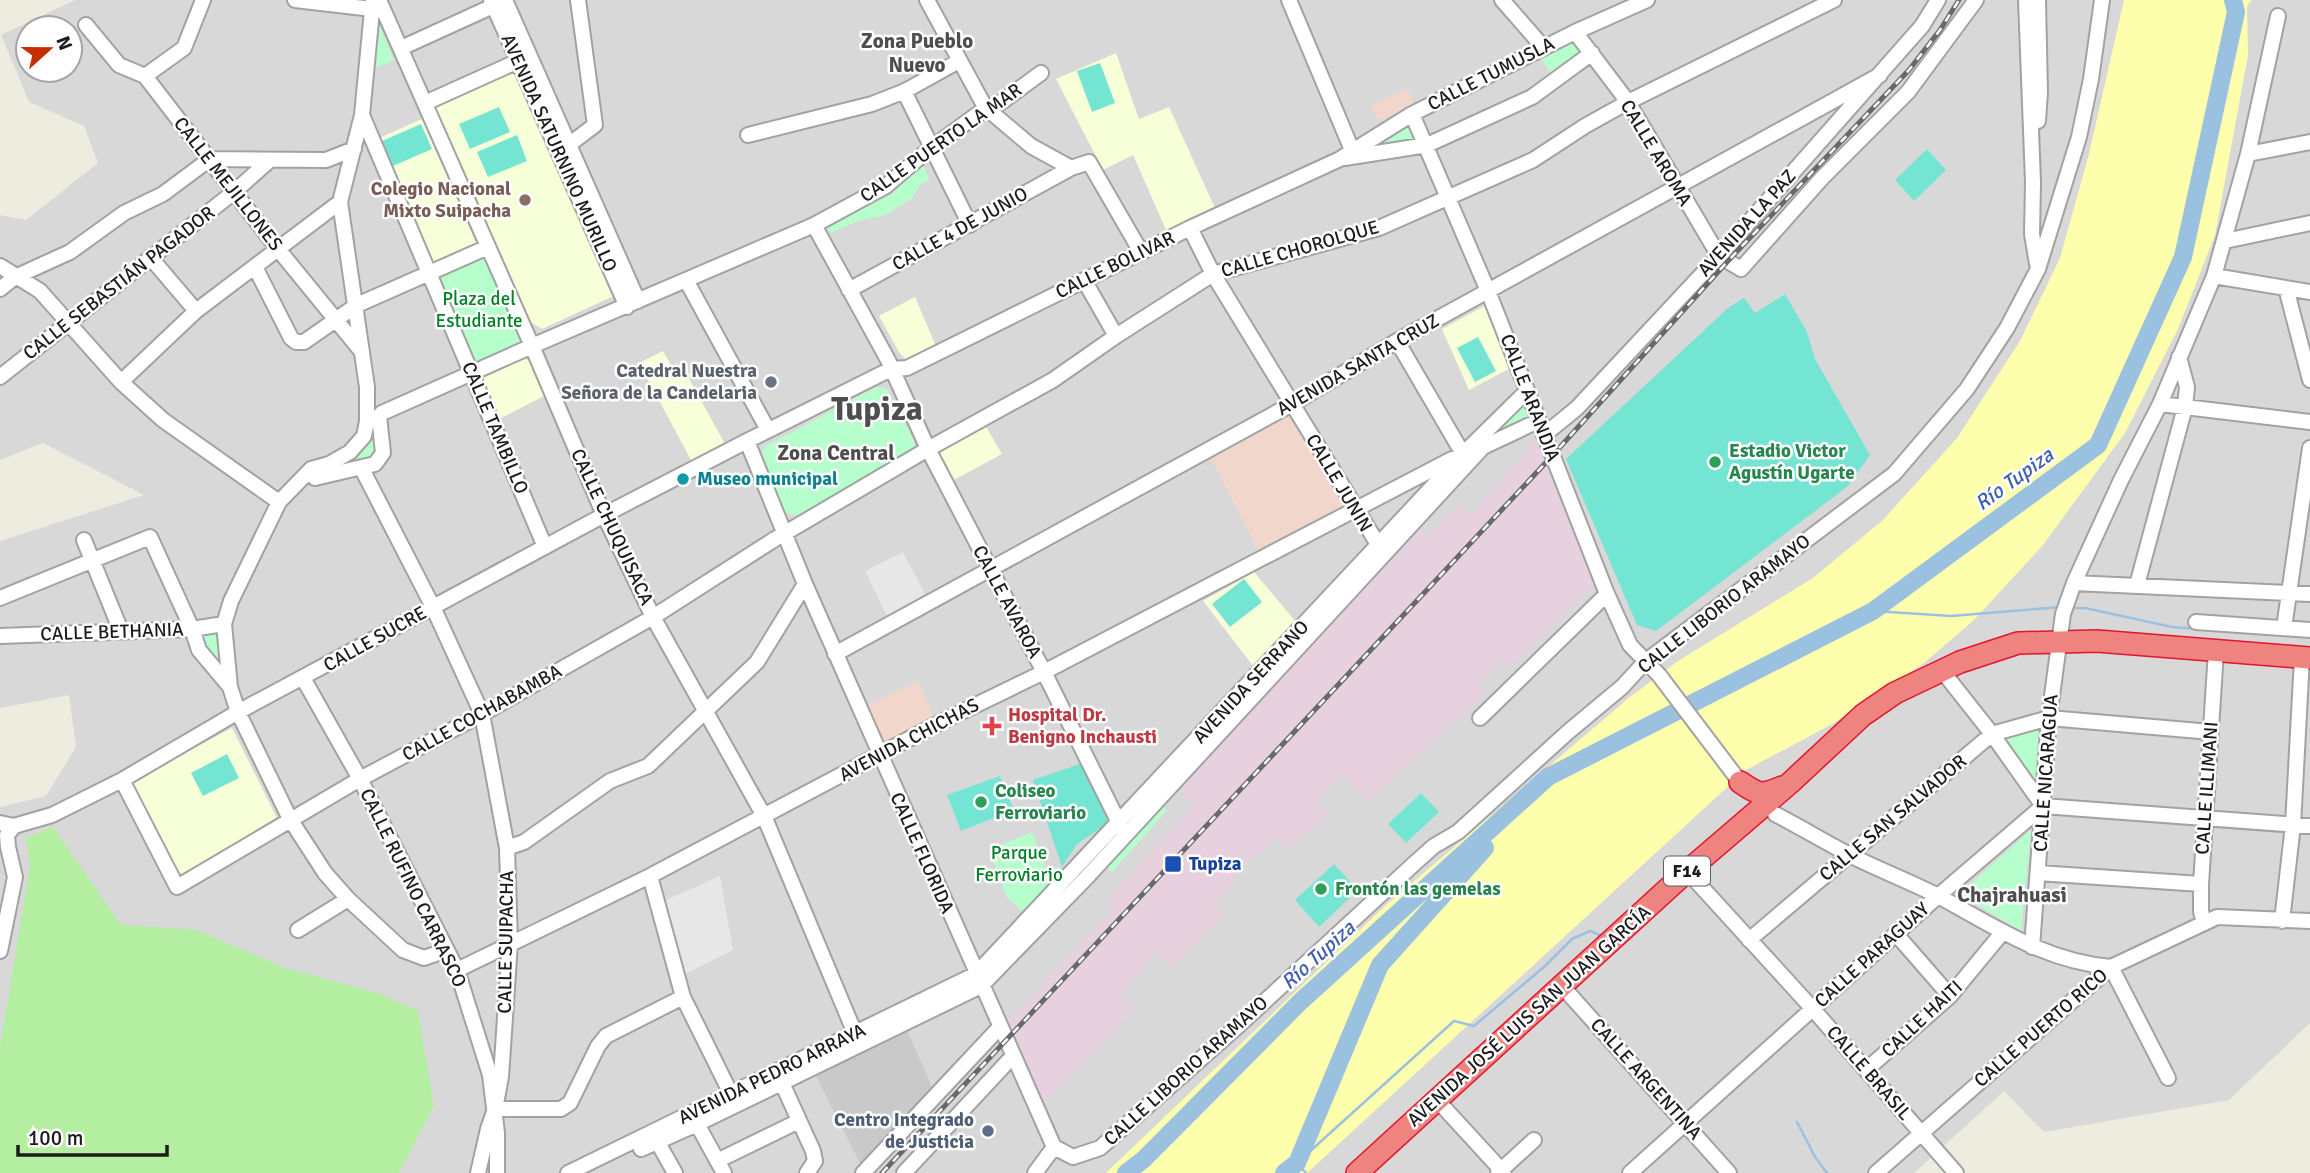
<svg xmlns="http://www.w3.org/2000/svg" width="2310" height="1173" font-family="Signika,sans-serif">
	<style>
		.residential { fill: #d9d8d8; fill-rule: evenodd }
		.commercial { fill: #f1d6cc }
		.industrial { fill: #e8d1de }
		.education { fill: #f6ffd7 }
		.religious { fill: #c9c9c9 }
		.grass { fill: #b4eea0 }
		.sand { fill: #fdffac }
		.park { fill: #b6fecc }
		.pitch { fill: #75e5d3 }
		.parking { fill: #e7e7e7 }
		.lines { fill: none; stroke-linecap: round; stroke-linejoin: round }
		.stream { stroke: #9bc1e0; stroke-width: 2.5 }
		.river { stroke: #9bc1e0; stroke-width: 18 }
		.minor-casing { stroke: #a2a2a2; stroke-width: 18 }
		.highway-casing { stroke: #e4142c; stroke-width: 24 }
		.minor { stroke: #fff; stroke-width: 14 }
		.highway { stroke: #ee837f; stroke-width: 21 }
		.rail-casing { stroke: #696969; stroke-width: 5 }
		.rail { stroke: #fff; stroke-width: 2.5; stroke-dasharray: 8; stroke-linecap: butt }
		.education-dot { fill: #8d6e63; stroke: #fff; stroke-width: 2.5 }
		.worship-dot { fill: #6b7280; stroke: #fff; stroke-width: 2.5 }
		.leisure-dot { fill: #2e9e5b; stroke: #fff; stroke-width: 2.5 }
		.culture-dot { fill: #0f9aa8; stroke: #fff; stroke-width: 2.5 }
		.health-dot { fill: #e0444e; stroke: #fff; stroke-width: 2.5 }
		.transit-dot { fill: #1a4fb4; stroke: #fff; stroke-width: 2.5 }
		.service-dot { fill: #5c6f8a; stroke: #fff; stroke-width: 2.5 }
		.labels { text-anchor: middle; dominant-baseline: central; stroke-width: 5; stroke-linejoin: round; paint-order: stroke }
		.shield { fill: #fff; stroke: #5f5f5f; stroke-width: 2 }
		.shield-label { font-size: 18px; font-weight: bold; fill: #1b1b1b }
		.street-label { font-size: 19px; fill: #1b1b1b; stroke: #fff }
		.education-label { font-size: 19px; font-weight: bold; fill: #785e54; stroke: #fff; text-anchor: end }
		.park-label { font-size: 19px; fill: #028129; stroke: #fff }
		.worship-label { font-size: 19px; font-weight: bold; fill: #5b616d; stroke: #fff; text-anchor: end }
		.leisure-label { font-size: 19px; font-weight: bold; fill: #27864d; stroke: #fff; text-anchor: start }
		.culture-label { font-size: 19px; font-weight: bold; fill: #0d838f; stroke: #fff; text-anchor: start }
		.health-label { font-size: 19px; font-weight: bold; fill: #be3a42; stroke: #fff; text-anchor: start }
		.transit-label { font-size: 19px; font-weight: bold; fill: #164399; stroke: #fff; text-anchor: start }
		.service-label { font-size: 19px; font-weight: bold; fill: #4e5e75; stroke: #fff; text-anchor: end }
		.neighbourhood-label { font-size: 21px; font-weight: bold; fill: #4e4e4e; stroke: #fff }
		.water-label { font-size: 21px; font-style: italic; fill: #405fb2; stroke: #fff }
		.town-label { font-size: 33px; font-weight: bold; fill: #4e4e4e; stroke: #fff }
	</style>
	<rect width="100%" height="100%" fill="#eeecdf"/>
	<path class="residential" d="M75,0H2310V1023L2229,1100L2044,1132L2004,1091L1914,1173H0V807L46,796L76,747L69,695L0,708V541L144,495L43,443L0,460V215L26,220L98,163L84,126L29,102L1,35ZM28,28H70V70H28Z"/>
	<path class="commercial" d="M1408,89L1415,105L1378,121L1371,105Z
		M1293,413L1350,507L1259,552L1211,459Z
		M918,681L936,721L885,747L865,707Z"/>
	<path class="industrial" d="M1535,441L1595,583L1509,667L1502,660L1477,684L1485,693L1367,802L1342,774L1316,800L1329,814L1287,850L1276,839L1233,875L1236,881L1213,906L1223,916L1171,968L1154,952L1120,997L1134,1009L1041,1106L1005,1023L1113,910L1105,902L1195,804L1177,787L1422,529L1429,535L1458,504L1471,515Z"/>
	<path class="education" d="M1116,53L1139,119L1169,107L1216,210L1167,232L1133,155L1103,170L1056,79Z
		M513,70L616,295L542,329L529,321L435,106Z
		M422,119L476,243L432,263L377,139Z
		M915,297L937,349L910,364L899,352L879,316Z
		M1490,303L1514,366L1469,390L1442,329Z
		M663,351L678,377L686,373L725,444L692,462L639,363Z
		M522,359L530,360L546,395L499,419L483,383L485,376Z
		M985,425L1002,454L950,482L938,457L939,451Z
		M1254,572L1296,622L1254,667L1203,601Z
		M232,728L278,820L179,880L130,782Z"/>
	<path class="religious" d="M907,1030L932,1087L861,1165L815,1074Z"/>
	<path class="grass" d="M53,827L121,925L197,930L285,968L378,993L418,1011L434,1106L399,1173H0V1047L30,866L26,838Z"/>
	<path class="sand" d="M2124,0H2252L2247,6L2248,55L2215,235L2178,329L2125,433L2043,545L1974,620L1924,663L1834,723L1746,770L1307,1173H1106L1385,906L1630,697L1678,661L1813,578L1883,520L1957,438L2020,341L2060,258L2089,154Z"/>
	<path class="park" d="M378,23L394,60L373,69Z
		M1574,35L1588,53L1554,78L1539,55Z
		M1410,118L1422,143L1349,155Z
		M921,163L930,180L921,184L911,199L885,215L858,221L830,233L827,226L828,221L892,194Z
		M485,254L523,344L473,365L435,276Z
		M876,387L887,389L915,443L912,451L797,515L789,514L783,510L761,457L764,447Z
		M371,407L376,435V459L341,464L348,458Z
		M1523,407L1528,411V417L1522,423L1488,438L1514,408Z
		M214,630L221,634L222,667L202,642L204,634Z
		M2043,728L2040,795L2002,738Z
		M1159,803L1167,810L1112,872L1104,865Z
		M2031,830L2021,931L1959,894Z
		M1032,832L1051,883L1025,914L1007,897L989,850Z"/>
	<path class="pitch" d="M1100,63L1115,103L1092,112L1077,71Z
		M499,107L510,132L470,149L459,124Z
		M421,124L432,149L393,166L382,141Z
		M517,135L527,161L488,177L477,152Z
		M1927,149L1946,170L1914,201L1895,180Z
		M1785,294L1807,332L1815,359L1870,455L1848,486L1839,493L1656,631L1637,625L1566,459L1728,308L1744,298L1755,313Z
		M1478,337L1496,371L1475,382L1457,348Z
		M1244,579L1262,602L1230,627L1212,604Z
		M227,754L239,778L203,796L191,773Z
		M1083,763L1112,817L1107,824L1077,844L1062,867L1033,780Z
		M1000,776L1014,810L961,831L947,795Z
		M1421,793L1439,812L1406,843L1388,824Z
		M1334,864L1358,890L1319,927L1295,900Z"/>
	<path class="parking" d="M903,552L925,594L887,616L865,571Z
		M720,876L733,950L681,976L662,902Z"/>
	<g class="lines">
		<path class="stream" d="M2071,608H2085L2172,627L2310,637
			M1873,611L1951,616L2061,607
			M1797,1122L1815,1157L1827,1173
			M1306,1173L1297,1163L1454,1021L1474,1026L1544,967L1572,939L1590,931L1602,936"/>
		<path class="river" d="M1126,1173L1144,1159L1300,1002L1548,777L1873,611L2098,445L2183,257L2236,12L2233,0
			M1284,1173L1297,1163L1380,965L1485,848"/>
		<g class="minor-casing">
			<path id="minor" d="M295,0L372,9
				M373,0L362,115L340,202L367,387V421L364,436L350,452L329,464L311,469L279,502L231,601L224,624L230,687L238,712L290,819L325,873L348,899L403,950L424,958L447,950
				M379,0L532,346L604,515L653,617L764,816L859,1043
				M491,0L627,307
				M505,0L638,301
				M927,0L985,107L1031,146L1071,168L1089,162L1141,252
				M1289,0L1352,150
				M1502,0L1544,48
				M2026,0L2033,182L2032,234L2037,264
				M2038,0L2040,92L2038,121
				M86,25L119,65L145,76L278,249L362,352
				M1575,32L1628,102L1719,256L1741,269L1822,178L1908,92L1976,0
				M401,48L502,2
				M145,76L184,48L203,0
				M904,91L970,225
				M425,103L525,58
				M1412,114L1488,291L1607,594L1630,645L1659,675L1740,782
				M362,115L545,547
				M748,135L872,104L905,91L959,61
				M562,150L595,125L578,0
				M2248,154L2310,142
				M1345,158L1427,145L1532,97L1592,53
				M814,225L888,360L928,449L1044,672L1122,829
				M1190,228L1213,274L1382,551
				M2225,241L2310,223
				M150,257L196,311
				M0,266L40,291L121,382L163,420L279,502
				M255,267L291,338L296,342H304L357,305L488,247
				M2214,276L2310,292
				M686,280L768,430
				M1084,280L1116,336
				M2286,288L2310,380
				M0,289L15,277L70,252L124,213L163,194L210,159L326,160L354,149
				M849,290L1071,168
				M1397,341L1463,454
				M0,377L234,192L270,160
				M121,382L196,311L340,202
				M2160,404L2310,422
				M1544,435L1577,408L1719,256L1922,26L1938,0
				M747,441L805,584L1054,1147
				M362,469L433,607L482,714L507,848L510,943L501,1077L495,1109L488,1129L478,1173
				M315,478L375,464L383,453L379,416L382,413L532,346L814,225L886,186L926,152L986,108L1000,103L1041,73
				M84,540L121,631
				M2074,583L2310,594
				M2137,585L2185,407L2187,387L2179,357
				M0,598L150,537L192,629L199,650L230,687
				M2196,622L2310,630
				M2284,628L2310,448
				M0,636L192,629L224,624
				M835,654L1292,404L1397,341L1880,75
				M1947,677L1992,734L2043,806
				M303,678L360,779L457,970L490,1075L497,1133V1173
				M1480,718L1607,594
				M122,780L177,887L360,779L482,714L653,617L775,539L928,449L1053,380L1116,336L1213,274L1379,228L1533,160L1585,126L1628,102L1834,0
				M1775,814C1800,827 1825,842 1850,855C1879,870 1909,881 1938,896C1996,927 2044,961 2111,967L2168,1078
				M0,823L14,826L52,815L122,780L238,712L604,515L747,441L891,369L907,368L1190,228L1340,159L1412,114L1575,32L1647,0
				M507,848L524,842L610,781L648,766L757,662L805,584
				M2038,873L2201,884
				M650,876L683,997L734,1100
				M1697,882L1812,1008L1956,1173
				M2282,921L2293,825L2302,658
				M2205,923L2201,912V884L2216,651
				M298,930L348,899
				M1896,934L1950,996
				M1749,940L1992,734L2049,718L2211,732
				M2032,947L2049,718L2063,614L2074,583L2121,480L2160,404L2214,276L2248,154L2278,16
				M0,951L15,877L8,847L7,835L14,826
				M457,970L650,876L941,722L1044,672L1452,459
				M1562,986L1729,1173
				M1866,1070L1950,996L2002,933
				M782,1083L813,1151L815,1161L807,1173
				M1437,1100L1504,1173
				M495,1109H561L570,1103L598,1046L606,1036L683,997
				M697,1124L724,1173
				M653,1134L675,1173
				M641,1149L697,1124L981,986L1088,876L1483,447L1538,421
				M717,1161L799,1121
				M568,1173L976,974L1463,454L1527,391
				M863,1173L999,1028
				M904,1173L1012,1057
				M1035,1173L1054,1147L1073,1157L1100,1148L1238,1026L1416,862L1434,846L1458,832L1568,732L1622,687L1646,661L1894,474L1967,389L2007,328L2038,269L2079,137L2091,79L2102,0
				M1498,1173L1534,1140
				M1630,1173L1938,896L2043,806L2310,826
				M1876,1173L2111,967L2217,917L2310,921"/>
		</g>
		<g class="highway-casing">
			<path id="highway" d="M1740,782C1759,795 1761,796 1782,787
				M1357,1173L1684,874L1790,783L1863,715L1895,693L1960,662L2018,643L2097,641L2310,658"/>
		</g>
		<use href="#minor" class="minor"/>
		<use href="#highway" class="highway"/>
		<g class="rail-casing">
			<path id="rail" d="M882,1173L1552,456L1727,262L1909,70L1940,30L1959,0"/>
		</g>
		<use href="#rail" class="rail"/>
	</g>
	<circle class="education-dot" cx="525" cy="200" r="7"/>
	<circle class="worship-dot" cx="771" cy="382" r="7"/>
	<g class="leisure-dot">
		<circle cx="1715" cy="462" r="7"/>
		<circle cx="981" cy="802" r="7"/>
		<circle cx="1321" cy="889" r="7"/>
	</g>
	<circle class="culture-dot" cx="683" cy="479" r="7"/>
	<path class="health-dot" d="M988.5 715.5h7v7h7v7h-7v7h-7v-7h-7v-7h7z"/>
	<rect class="transit-dot" x="1164" y="855" width="18" height="18" rx="3.5"/>
	<circle class="service-dot" cx="988" cy="1131" r="7"/>
	<g class="labels">
		<rect class="shield" x="1664" y="856.5" width="46" height="29" rx="5"/>
		<g class="shield-label">
			<text x="1687" y="871">F14</text>
		</g>
		<g class="street-label">
			<text transform="translate(1491 74) rotate(-27)">CALLE TUMUSLA</text>
			<text transform="translate(941 143) rotate(-35)">CALLE PUERTO LA MAR</text>
			<text transform="translate(559 153) rotate(66)">AVENIDA SATURNINO MURILLO</text>
			<text transform="translate(1656 153) rotate(59)">CALLE AROMA</text>
			<text transform="translate(228 184) rotate(52)">CALLE MEJILLONES</text>
			<text transform="translate(1747 223) rotate(-48)">AVENIDA LA PAZ</text>
			<text transform="translate(960 229) rotate(-29)">CALLE 4 DE JUNIO</text>
			<text transform="translate(1300 249) rotate(-16)">CALLE CHOROLQUE</text>
			<text transform="translate(1115 265) rotate(-26)">CALLE BOLIVAR</text>
			<text transform="translate(119 283) rotate(-38)">CALLE SEBASTIÁN PAGADOR</text>
			<text transform="translate(1358 365) rotate(-30)">AVENIDA SANTA CRUZ</text>
			<text transform="translate(1530 398) rotate(69)">CALLE ARANDIA</text>
			<text transform="translate(495 428) rotate(67)">CALLE TAMBILLO</text>
			<text transform="translate(1339 483) rotate(59)">CALLE JUNIN</text>
			<text transform="translate(612 527) rotate(65)">CALLE CHUQUISACA</text>
			<text transform="translate(1007 602) rotate(62)">CALLE AVAROA</text>
			<text transform="translate(1724 604) rotate(-38)">CALLE LIBORIO ARAMAYO</text>
			<text transform="translate(112 632) rotate(-2)">CALLE BETHANIA</text>
			<text transform="translate(375 639) rotate(-29)">CALLE SUCRE</text>
			<text transform="translate(1251 682) rotate(-47)">AVENIDA SERRANO</text>
			<text transform="translate(482 713) rotate(-29)">CALLE COCHABAMBA</text>
			<text transform="translate(909 740) rotate(-28)">AVENIDA CHICHAS</text>
			<text transform="translate(2046 773) rotate(-86)">CALLE NICARAGUA</text>
			<text transform="translate(2207 788) rotate(-86)">CALLE ILLIMANI</text>
			<text transform="translate(1893 818) rotate(-40)">CALLE SAN SALVADOR</text>
			<text transform="translate(922 853) rotate(66)">CALLE FLORIDA</text>
			<text transform="translate(413 888) rotate(64)">CALLE RUFINO CARRASCO</text>
			<text transform="translate(506 942) rotate(-89)">CALLE SUIPACHA</text>
			<text transform="translate(1872 955) rotate(-42)">CALLE PARAGUAY</text>
			<text transform="translate(1529 1016) rotate(-42)">AVENIDA JOSÉ LUIS SAN JUAN GARCÍA</text>
			<text transform="translate(1922 1019) rotate(-43)">CALLE HAITI</text>
			<text transform="translate(2041 1028) rotate(-41)">CALLE PUERTO RICO</text>
			<text transform="translate(1186 1071) rotate(-42)">CALLE LIBORIO ARAMAYO</text>
			<text transform="translate(1869 1073) rotate(49)">CALLE BRASIL</text>
			<text transform="translate(772 1074) rotate(-26)">AVENIDA PEDRO ARRAYA</text>
			<text transform="translate(1646 1079) rotate(48)">CALLE ARGENTINA</text>
		</g>
		<g class="education-label">
			<text x="511" y="189">Colegio Nacional<tspan x="511" dy="22">Mixto Suipacha</tspan></text>
		</g>
		<g class="park-label">
			<text x="479" y="299">Plaza del<tspan x="479" dy="22">Estudiante</tspan></text>
			<text x="1019" y="853">Parque<tspan x="1019" dy="22">Ferroviario</tspan></text>
		</g>
		<g class="worship-label">
			<text x="757" y="371">Catedral Nuestra<tspan x="757" dy="22">Señora de la Candelaria</tspan></text>
		</g>
		<g class="leisure-label">
			<text x="1729" y="451">Estadio Victor<tspan x="1729" dy="22">Agustín Ugarte</tspan></text>
			<text x="995" y="791">Coliseo<tspan x="995" dy="22">Ferroviario</tspan></text>
			<text x="1335" y="889">Frontón las gemelas</text>
		</g>
		<g class="culture-label">
			<text x="697" y="479">Museo municipal</text>
		</g>
		<g class="health-label">
			<text x="1008" y="715">Hospital Dr.<tspan x="1008" dy="22">Benigno Inchausti</tspan></text>
		</g>
		<g class="transit-label">
			<text x="1189" y="864">Tupiza</text>
		</g>
		<g class="service-label">
			<text x="974" y="1120">Centro Integrado<tspan x="974" dy="22">de Justicia</tspan></text>
		</g>
		<g class="neighbourhood-label">
			<text x="917" y="41">Zona Pueblo<tspan x="917" dy="24">Nuevo</tspan></text>
			<text x="836" y="453">Zona Central</text>
			<text x="2012" y="895">Chajrahuasi</text>
		</g>
		<g class="water-label">
			<text transform="translate(2014 479) rotate(-36)">Río Tupiza</text>
			<text transform="translate(1318 955) rotate(-42)">Río Tupiza</text>
		</g>
		<g class="town-label">
			<text x="877" y="409">Tupiza</text>
		</g>
	</g>
	<g transform="translate(49 49) rotate(69)"><circle r="33" fill="#ffffff" stroke="#a4a4a4" stroke-width="2"/>
	<path d="M0-5L12 26L0 18L-12 26Z" fill="#c62d00"/>
	<text y="-10" font-size="19" font-weight="bold" text-anchor="middle" fill="#1b1b1b">N</text>
	</g>
	<path d="M18 1145v10h149v-10" fill="none" stroke="#1b1b1b" stroke-width="3.5"/>
	<text x="28" y="1145" font-size="21" fill="#1b1b1b" stroke="#ffffff" stroke-width="5" paint-order="stroke">100 m</text>
</svg>
